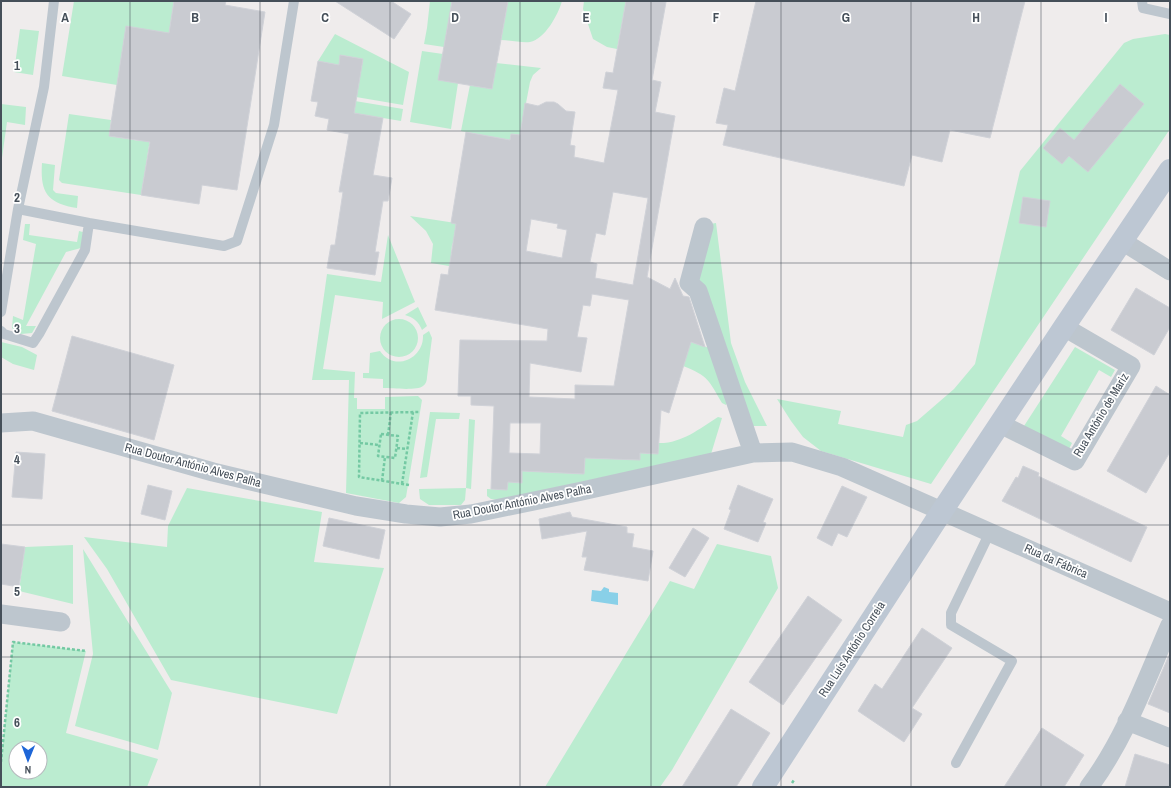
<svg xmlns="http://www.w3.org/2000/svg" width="1171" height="788" font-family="'Archivo Narrow',sans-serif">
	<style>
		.green { fill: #bbecd0; fill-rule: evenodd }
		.water { fill: #89d0e8 }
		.building { fill: #c9cbd1; stroke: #d0d2d8; fill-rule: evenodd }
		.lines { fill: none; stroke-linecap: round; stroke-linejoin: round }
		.path { stroke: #74c9a3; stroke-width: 2.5; stroke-dasharray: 3 2; stroke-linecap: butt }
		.lane { stroke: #bdc6ce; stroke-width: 10 }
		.street { stroke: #bdc6ce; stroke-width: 19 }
		.secondary { stroke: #bdc7d3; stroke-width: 22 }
		.grid { fill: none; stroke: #454f59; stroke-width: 1; stroke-opacity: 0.55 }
		.labels { text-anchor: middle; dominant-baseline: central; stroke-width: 3.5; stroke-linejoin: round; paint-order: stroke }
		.street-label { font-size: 12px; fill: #454f59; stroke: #fff }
		.grid-label { font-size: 13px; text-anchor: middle; font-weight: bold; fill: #454f59; stroke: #fff; stroke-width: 3.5; stroke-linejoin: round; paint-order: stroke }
	</style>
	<rect width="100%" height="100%" fill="#efecec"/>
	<path class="green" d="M74,1H174L167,45L126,27L117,85L62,76Z
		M430,1H452L444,47L424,44L427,28Z
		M508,1H562C558,15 545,39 530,42C521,43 510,40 501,40Z
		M584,1H626L617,49L607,47L593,39L583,9Z
		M20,29L39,31L33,75L14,72Z
		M335,34L409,72L403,105L356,97L363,59L341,55L339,65L318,61Z
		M1165,34L1170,35V129L931,484L821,451L803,437L791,421L777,399L841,411L838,424L903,437L906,425L917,421L954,389L975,364L1020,171L1124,43L1133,39Z
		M422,51L443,54L458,83L451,129L410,122Z
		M496,63L541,68L533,75L530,82L520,135L511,134L510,140L461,131L470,85L492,89Z
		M355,101L403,109L401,121L353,113Z
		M1,104L26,107L25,125L7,122L1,165Z
		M69,114L111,120L109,136L140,141L153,121L141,195L62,183L59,180Z
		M42,163L55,165L53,190L56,193L78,196L77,208C47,203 40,192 42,163Z
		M410,216L462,224L452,245L451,256L458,257L455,267L431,263L433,244L426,231Z
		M716,223L731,343L745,382L767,426H749L698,280L710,224Z
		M25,224H30L29,235L77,242L79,231L83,232L81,248L66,252L26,326H36L32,333L21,334L12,328L13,316L23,320L36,244L23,240Z
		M388,235L415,302L382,319L383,302L335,295L323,369L355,372L354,398H357V409H385V397L418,396L422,400L406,497L399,503L346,493L349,380H312L327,274L381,282Z
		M418,307L427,326L422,330C419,322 413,317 405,315Z
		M380 338a19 19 0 1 1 38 0a19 19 0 1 1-38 0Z
		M429,331L432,338L427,377C427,380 426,384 423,386C417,391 392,388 383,388V379L363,378V373H369L370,353L380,351C394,372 424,359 423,335Z
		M681,339L716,350L731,391L726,405L722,403C709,381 709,376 683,366Z
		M1,342L22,347L37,355L34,370L13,364L1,357Z
		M1075,347L1115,370L1111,377L1099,370L1061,436L1072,443L1069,449L1024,426Z
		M430,412L460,413L459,419H436L427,477L420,478Z
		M718,417L722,418L711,454L498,500L491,499L487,496V489L507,490L508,482H522V471L584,474L585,458L639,460L640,453L658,454V443C681,444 699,429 718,417Z
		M469,419L475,420L471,489L466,488L465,500L461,505H429L420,499L419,489L466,488Z
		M187,488L322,512L314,562L384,568L337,714L171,680L107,569L84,537L167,547L168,526Z
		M717,544L771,556L778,588L672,770L660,787H545L670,581L694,589Z
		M73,545V604L19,591L25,547Z
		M83,549L172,693L158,750L75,726L93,654Z
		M13,642L86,651L66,733L158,759L147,787H1V762ZM16,748H40V772H16Z"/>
	<path class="water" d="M604,587L609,589V592L618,593V605L591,601L592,590L601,591Z"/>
	<path class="building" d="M174,1H226L225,5L265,12L237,190L202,185L199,204L141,195L150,142L109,136L126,26L169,33Z
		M335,1H391L411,14L394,39Z
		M452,1H508L492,89L438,80Z
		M626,1H658L666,2L652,80L661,82L655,112L675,116L647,277L670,289L675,278L683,296L689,297L705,347L691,342L669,413L661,410L658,454L640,453V460L585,458L584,474L522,471V483L508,482L507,490L491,489L494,406L471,405V396H458L460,340L547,341L548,329L435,310L441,274L448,275L456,224L451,223L466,132L510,140L511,134L520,135L525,103L538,106L546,102H554L558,104L566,111L575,112L570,145L575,146L574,157L604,163L618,90L603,88L606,72L613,73ZM613,192L648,198L633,285L595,278L597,264L590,262L596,233L605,235ZM531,219L558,224L557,228L567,230L562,258L526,251ZM592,294L629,300L614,386L575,385V399L529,397L530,363L581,372L587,338L577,337L583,305L590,306ZM510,423H541L540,454L509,453Z
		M756,1H1025L990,138L950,130L942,162L912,155L904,186L723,145L728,125L716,123L724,88L735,91Z
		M340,55L363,59L354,113L383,118L373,175L392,178L388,201H383L375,252H379L375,275L327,268L331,245H335L343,192H339L349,134L327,130L329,119L315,116L318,102L311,101L318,61L339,65Z
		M1120,84L1144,104L1088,172L1069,156L1062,164L1043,148L1060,128L1074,140Z
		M1023,197L1050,201L1046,227L1019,223Z
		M1136,288L1170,308V327L1154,355L1111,330Z
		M72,336L174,365L154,440L52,411Z
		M1156,386L1170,395V452L1146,493L1107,471Z
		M16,452L45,454L42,499L12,497Z
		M1023,466L1039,473L1038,476L1147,527L1131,562L1002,501L1016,477L1018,478Z
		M148,485L172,491L165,520L141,514Z
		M738,485L773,499L763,522L766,523L758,542L724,529L731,510L729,509Z
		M842,486L867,497L847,537L838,533L832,546L817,538Z
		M570,512L572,517L627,527V533L634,534L632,547L653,551L648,581L584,570L587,557H582L587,531L542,539L539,519Z
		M329,518L385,530L379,559L323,546Z
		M693,528L709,538L685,577L669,568Z
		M1,544L25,547L19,587L1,584Z
		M808,596L842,620L783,705L749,682Z
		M922,628L952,648L912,708L922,714L904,742L858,711L875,684L882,689Z
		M1170,653V713L1148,704Z
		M731,709L770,733L736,787H682Z
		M1042,728L1084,755L1064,787H1004Z
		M1135,754L1170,765V787H1125Z"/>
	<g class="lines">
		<path class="path" d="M381,434L398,436L395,458L378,456Z
			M388,435L391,412
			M360,443L379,445
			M397,448L407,449
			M382,481L385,457
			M402,484L413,412
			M409,485L359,477L360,413L420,412
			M1,762L13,642L86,651
			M792,783L794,780"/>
		<path class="lane" d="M1142,1L1143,8L1170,14
			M18,209L89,223
			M1,312L18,209L44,87L54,1
			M1,331L4,334L33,343L39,334L85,250L89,223L224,246L237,241L274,125L294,1
			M956,763L1012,661L951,625V613L990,532"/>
		<path class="street" d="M704,227L689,283L698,291L753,453
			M1122,241L1170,271
			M1,423L33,421L213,472L356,506L406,514L440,517L471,514L582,491L753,453L792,452L842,467L1170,612
			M1000,424L1075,461L1131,366L1064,327
			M1,614L61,622
			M1127,721L1170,738
			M1089,787C1125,739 1146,680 1170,625"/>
		<path class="secondary" d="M763,787L942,511L1064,327L1170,170"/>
	</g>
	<path class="grid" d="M130,1V787M260,1V787M390,1V787M520,1V787M651,1V787M781,1V787M911,1V787M1041,1V787M1,131H1170M1,263H1170M1,394H1170M1,525H1170M1,657H1170"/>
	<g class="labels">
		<g class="street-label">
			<text transform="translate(1101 415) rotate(-59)">Rua António de Mariz</text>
			<text transform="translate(193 465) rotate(15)">Rua Doutor António Alves Palha</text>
			<text transform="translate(522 502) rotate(-11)">Rua Doutor António Alves Palha</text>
			<text transform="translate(1056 561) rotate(24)">Rua da Fábrica</text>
			<text transform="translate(852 649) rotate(-57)">Rua Luís António Correia</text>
		</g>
	</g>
	<g class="grid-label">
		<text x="65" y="22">A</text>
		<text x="195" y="22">B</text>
		<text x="325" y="22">C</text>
		<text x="455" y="22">D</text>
		<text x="586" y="22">E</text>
		<text x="716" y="22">F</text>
		<text x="846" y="22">G</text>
		<text x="976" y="22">H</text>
		<text x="1106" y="22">I</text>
		<text x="17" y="70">1</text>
		<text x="17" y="202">2</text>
		<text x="17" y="333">3</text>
		<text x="17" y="464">4</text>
		<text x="17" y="596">5</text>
		<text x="17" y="727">6</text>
	</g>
	<rect width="1171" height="788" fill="none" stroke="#454f59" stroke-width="4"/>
	<g transform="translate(28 760) rotate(181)"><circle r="19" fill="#ffffff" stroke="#b5b9bd"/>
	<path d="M0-3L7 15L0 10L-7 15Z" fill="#1e66d7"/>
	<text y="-6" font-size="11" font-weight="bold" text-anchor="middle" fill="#454f59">N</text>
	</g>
</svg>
